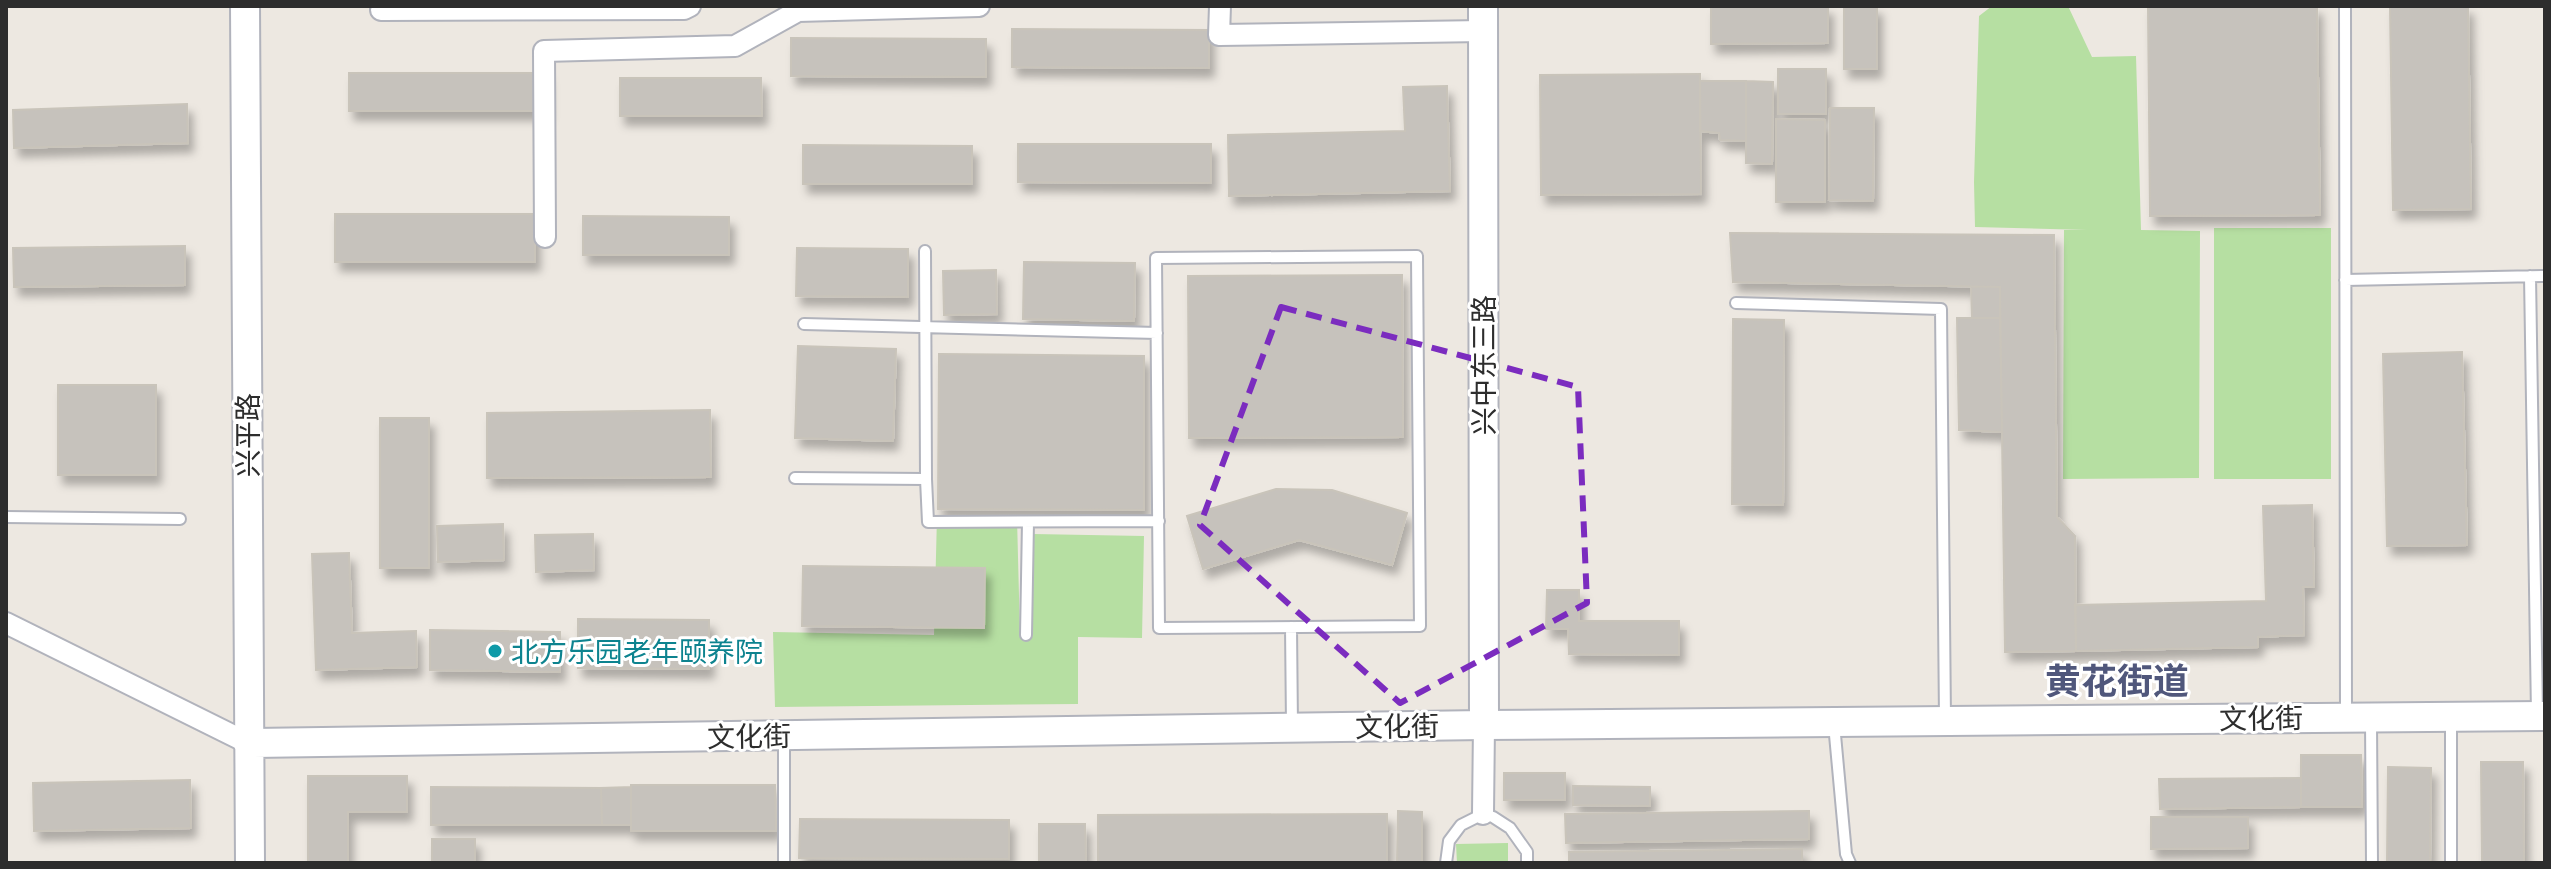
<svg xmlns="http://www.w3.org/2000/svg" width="2551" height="869" font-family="'IBM Plex Sans','Noto Sans SC',sans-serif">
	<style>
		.green { fill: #b6dfa2 }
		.building { fill: #c6c2bc; stroke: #c9c4ba; stroke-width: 2; filter: url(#shadow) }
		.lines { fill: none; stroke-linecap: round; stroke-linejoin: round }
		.lane-casing { stroke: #b1b3bc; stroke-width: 14 }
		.street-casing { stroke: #b1b3bc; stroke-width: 24 }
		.secondary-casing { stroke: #b1b3bc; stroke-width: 32 }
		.lane { stroke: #fff; stroke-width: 10 }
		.street { stroke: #fff; stroke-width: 20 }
		.secondary { stroke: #fff; stroke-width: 28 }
		.marked { fill: none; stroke: #7b2cbf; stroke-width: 6; stroke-dasharray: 16 10; stroke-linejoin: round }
		.culture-dot { fill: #0f9aa8; stroke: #fff; stroke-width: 3 }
		.labels { text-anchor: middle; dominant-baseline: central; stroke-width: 6; stroke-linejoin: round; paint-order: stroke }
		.street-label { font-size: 28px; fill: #2d2d2d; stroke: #fff }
		.culture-label { font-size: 28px; fill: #0d838f; stroke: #fff; text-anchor: start }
		.district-label { font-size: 36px; font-weight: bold; fill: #50577b; stroke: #fff }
	</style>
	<defs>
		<filter id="shadow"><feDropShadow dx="5" dy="9" stdDeviation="4" flood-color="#0004"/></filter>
	</defs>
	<rect width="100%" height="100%" fill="#ede8e1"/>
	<path class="green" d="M1992,6H2068L2092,57L2136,56L2141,230L2200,231L2199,478L2063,479L2064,230H2087L1975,227L1974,182L1979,16Z
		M2214,228H2331V479H2214Z
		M937,516L1017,518L1020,635H1032L1033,534L1144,536L1142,638L1078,637V704L775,707L773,632L934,635Z
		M1508,843V863H1457L1456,844Z"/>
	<path class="building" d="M1711,6H1828V43L1711,44Z
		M1844,6H1877V69H1844Z
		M2148,6H2317L2320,215L2150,216Z
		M2390,6H2468L2471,209L2393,210Z
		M1012,29L1209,30V68L1012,67Z
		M791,38L986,39V77L791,76Z
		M1778,69H1826V114H1778Z
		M349,73H545V111H349Z
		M1700,74L1701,194L1541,195L1540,75Z
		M620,78H761L762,116H620Z
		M1700,81H1746V141L1720,140L1719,133L1700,131Z
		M1746,81L1773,82L1772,164L1746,163Z
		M1447,86L1450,191L1229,196L1228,135L1405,131L1403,87Z
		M187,104L188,143L14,148L13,110Z
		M1830,108H1874L1873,201L1829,200Z
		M1776,119L1825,120V202H1776Z
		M1018,144H1211V183L1018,182Z
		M803,145L972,146V184H803Z
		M335,214H535V262H335Z
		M583,216L729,217V255H583Z
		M1730,233L2054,235L2057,517L2075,536L2076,651L2005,652L2000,287L1733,282Z
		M185,246V285L14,287L13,248Z
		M797,248L908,249V297L796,296Z
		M1024,262L1135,263L1134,321L1023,319Z
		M996,270L997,314L944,315L943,271Z
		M1402,275L1403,437L1189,438L1188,276Z
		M1971,287H2000V318H1972Z
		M1957,318H2000L2002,432L1959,430Z
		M1733,319L1784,320L1783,505L1732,504Z
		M798,346L896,349L893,441L795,438Z
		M2462,352L2467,545L2387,546L2383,354Z
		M939,354L1144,356V510L938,509Z
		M58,385H156V475H58Z
		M710,410L711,477L487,478V413Z
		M380,418H429V568H380Z
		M1276,489L1332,490L1407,513L1392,565L1299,540L1203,569L1187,516Z
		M2312,505L2314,587H2303L2304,635L2258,637V647L2076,651L2075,605L2266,601L2263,506Z
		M503,524L504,560L438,562L437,526Z
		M593,534L594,570L536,572L535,535Z
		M349,553L352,633L416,631L417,667L316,670L312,554Z
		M803,566L985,568L984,628L802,626Z
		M1547,590H1579V621H1679V655L1569,654L1568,629H1546Z
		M578,619L709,620V669L578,668Z
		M430,630L560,632V672L430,670Z
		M2301,755H2361L2362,807H2301Z
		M2481,762H2523L2524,863H2482Z
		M2388,767L2431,768L2430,863H2387Z
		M1504,773H1565V800H1504Z
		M308,776H407V812H348V863H308Z
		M2301,778V807L2160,809L2159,779Z
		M190,780L191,828L34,831L33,783Z
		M631,785H775L776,831H631Z
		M1573,786L1650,787V806L1573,805Z
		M431,787L601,788L602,825H431Z
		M631,787V825H602L601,788Z
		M1398,811L1422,812V863H1397Z
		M1809,811V839L1566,843L1565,814Z
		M1387,814V863H1098V815Z
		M2151,817H2248V848L2151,849Z
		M800,819L1009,820V859L799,858Z
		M1039,824H1085L1086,863H1039Z
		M432,839H475V863H432Z
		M1802,849V863H1569V852Z"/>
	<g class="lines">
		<g class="lane-casing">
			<path id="lane" d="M2345,6L2346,715
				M1417,256L1420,626L1159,628L1156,258Z
				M2530,276L2537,714
				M2345,280L2545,276
				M1736,303L1941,309L1945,719
				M804,324L1157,333
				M795,478L926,479L925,251
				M926,479L928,522L1159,521
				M6,517L180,519
				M1291,627L1292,726
				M1026,635L1028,522
				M2451,719V863
				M2371,721L2372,863
				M1834,724L1846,854L1850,863
				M784,737V863
				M1446,863L1449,841L1461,825L1483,814L1493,817L1510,828L1527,852V863"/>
		</g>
		<g class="street-casing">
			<path id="street" d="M1220,6L1219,35L1483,31
				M381,10L684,9L690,6
				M545,237L544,51L735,46L798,11L979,6
				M6,623L248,743
				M1483,814L1484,725"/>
		</g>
		<g class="secondary-casing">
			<path id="secondary" d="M245,6L250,863
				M1483,6L1484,725
				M248,743L1484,725L2545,716"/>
		</g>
		<use href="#lane" class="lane"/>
		<use href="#street" class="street"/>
		<use href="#secondary" class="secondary"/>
	</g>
	<path class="marked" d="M1281,307L1578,387L1587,603L1400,703L1200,525Z"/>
	<circle class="culture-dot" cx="495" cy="651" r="8"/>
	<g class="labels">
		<g class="street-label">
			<text transform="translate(1483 365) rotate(-90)">兴中东三路</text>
			<text transform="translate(247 435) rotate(-90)">兴平路</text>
			<text transform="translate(2261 718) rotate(-1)">文化街</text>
			<text transform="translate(1397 726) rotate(-1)">文化街</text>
			<text transform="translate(749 736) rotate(-1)">文化街</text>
		</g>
		<g class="culture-label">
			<text x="511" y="651">北方乐园老年颐养院</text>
		</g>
		<g class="district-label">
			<text x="2117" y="680">黄花街道</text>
		</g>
	</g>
	<rect width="2551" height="869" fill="none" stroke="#2d2d2d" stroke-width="16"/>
</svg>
